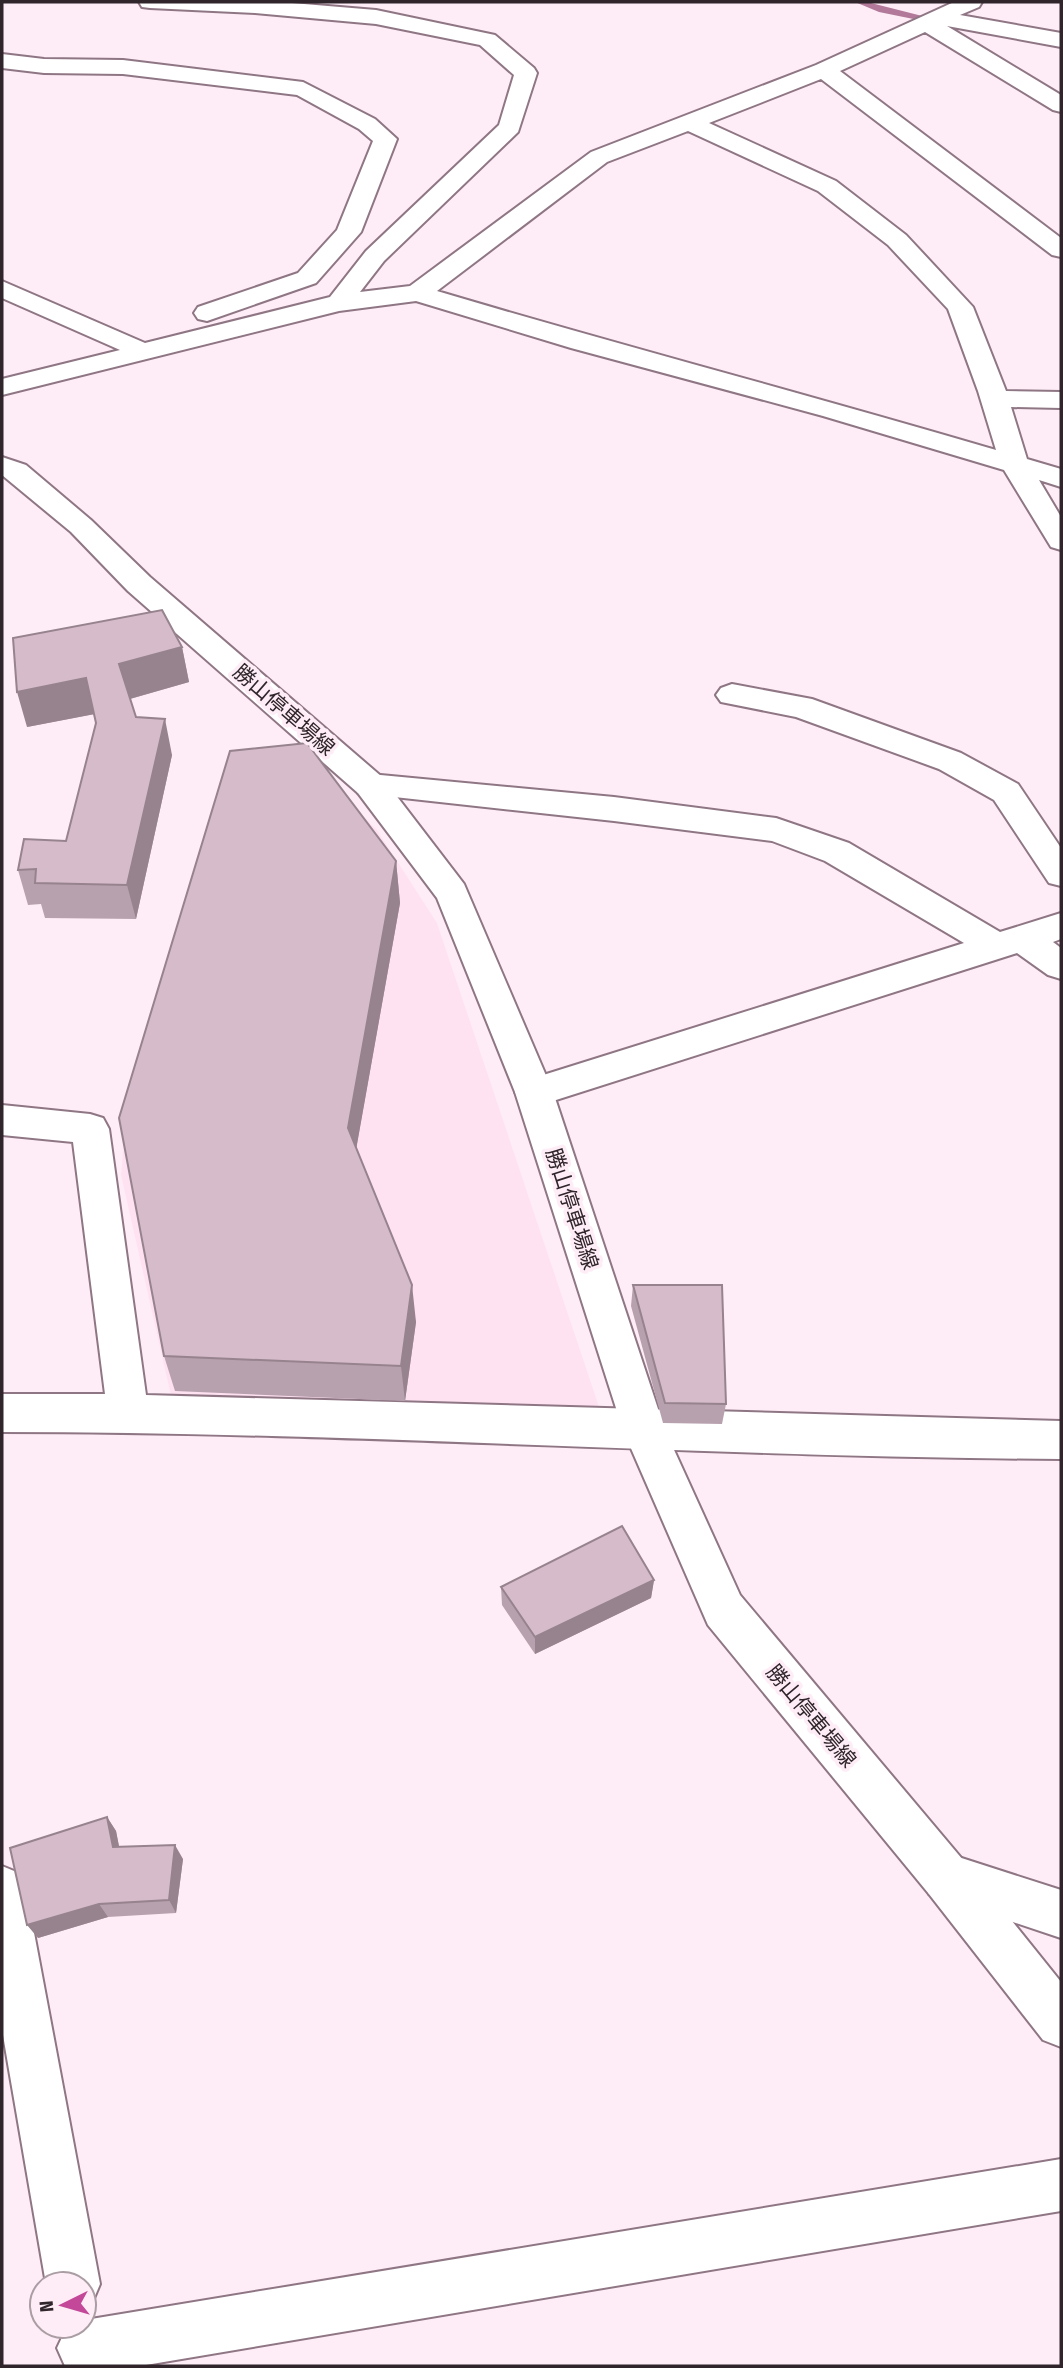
<svg xmlns="http://www.w3.org/2000/svg" width="1063" height="2368" font-family="'Fira Sans Condensed','Noto Sans JP',sans-serif">
	<style>
		.built { fill: #ffe2f2 }
		.lines { fill: none; stroke-linecap: round; stroke-linejoin: round }
		.stream { fill: #b2799a; fill-rule: evenodd }
		.minor-casing { stroke: #8f7684; stroke-width: 4 }
		.major-casing { stroke: #8f7684; stroke-width: 4 }
		.minor { fill: #fff; fill-rule: evenodd }
		.major { fill: #fff; fill-rule: evenodd }
		.wall { fill: #b8a1ae }
		.shaded-wall { fill: #96838d }
		.building { fill: #d6bbca; stroke: #96838d; stroke-width: 2 }
		.labels { text-anchor: middle; dominant-baseline: central; stroke-width: 7; stroke-linejoin: round; paint-order: stroke }
		.street-label { font-size: 21px; fill: #2f252a; stroke: #feedf6 }
	</style>
	<rect width="100%" height="100%" fill="#feedf6"/>
	<path class="built" d="M303,757L377,830L437,923L602,1416L172,1400L121,1175L125,1130Z"/>
	<g class="lines">
		<path class="stream" d="M855,2H867L942,21L938,24L879,12Z"/>
		<g class="minor-casing">
			<path id="minor" d="M139,2H280L376,10L495,35L534,68L537,73L518,132L384,261L360,292L410,286L591,152L816,65L954,2H982L979,7L960,15L1061,33V47L947,26L1061,95V112L1053,110L925,32L840,71L1061,238V257L1052,255L821,79L709,123L836,181L906,235L973,307L1006,391L1061,392V408L1011,407L1027,459L1061,469V487L1039,480L1061,517V550L1051,547L1004,470L823,416L571,348L416,301L339,311L2,395V379L120,350L2,298V281L145,343L330,297L366,251L499,125L514,75L480,45L376,24L255,13L150,8L142,7ZM688,131L818,191L888,245L948,309L978,391L996,450C810,395 622,346 437,291L607,162Z
				M2,54L44,59L123,60L303,82L375,119L397,139L361,232L316,283L207,321L198,319L194,313L198,307L298,273L337,230L373,141L359,129L297,95L123,74L44,73L2,68Z
				M732,684L812,699L961,753L1018,784L1061,848V886L1049,883L994,800L939,769L796,717L721,702L716,695L721,688Z
				M370,774L614,797L776,818L849,843L1000,932L1061,913V939L1053,942L1061,948V979L1048,975L1017,953L534,1107L521,1102L515,1092L521,1082L964,943L825,861L772,841L614,821L358,793L354,785L358,777Z
				M2,1105L90,1114L103,1118L109,1129L146,1395L1061,1421V1459C708,1457 355,1432 2,1432V1394H105L73,1142L2,1135Z
				M946,1853L1061,1890V1938L929,1894L922,1877L929,1860Z
				M2,1866L19,1873L26,1890L100,2284L92,2303L84,2307V2284H46L2,2029Z
				M1061,2159V2211L140,2366H65L57,2348L66,2329L84,2326L85,2320Z"/>
		</g>
		<g class="major-casing">
			<path id="major" d="M2,457L26,465L91,520L150,577L382,777L464,884L553,1092L665,1430L740,1595L963,1860L1061,1982V2047L1043,2040L929,1894L708,1625L623,1430L515,1092L437,898L358,793L128,591L71,532L2,475Z"/>
		</g>
		<use href="#minor" class="minor"/>
		<use href="#major" class="major"/>
	</g>
	<path class="wall" d="M182,647L189,682L130,699L136,717L172,755L136,919L45,918L41,904L28,905L18,870L66,841L96,723L94,714L27,727Z
		M396,861L400,903L356,1149L416,1322L405,1401L175,1391L164,1356Z
		M633,1285L726,1404L722,1424L663,1423L631,1306Z
		M654,1580L651,1598L535,1654L502,1605L501,1587Z
		M107,1817L116,1831L119,1847L183,1859L176,1913L108,1917L38,1938Z"/>
	<path class="shaded-wall" d="M182,647L189,682L126,700L119,664Z
		M86,678L95,714L27,727L17,692Z
		M165,719L172,755L136,919L127,885Z
		M396,861L400,903L353,1167L348,1128Z
		M412,1285L416,1322L405,1401L401,1366Z
		M654,1580L651,1598L535,1654V1637Z
		M107,1817L116,1831L122,1861L113,1847Z
		M175,1845L183,1859L176,1913L169,1900Z
		M99,1904L108,1917L38,1938L27,1925Z"/>
	<path class="building" d="M162,610L182,647L119,664L136,717L165,719L127,885L35,883L36,869L18,870L24,839L66,841L96,723L86,678L17,692L13,638Z
		M307,743L396,861L348,1128L412,1285L401,1366L164,1356L119,1118L230,751Z
		M633,1285H722L726,1404L665,1403Z
		M622,1526L654,1580L535,1637L501,1587Z
		M107,1817L113,1847L175,1845L169,1900L99,1904L27,1925L10,1848Z"/>
	<g class="labels">
		<g class="street-label">
			<text transform="translate(284 710) rotate(41)">勝山停車場線</text>
			<text transform="translate(572 1209) rotate(72)">勝山停車場線</text>
			<text transform="translate(811 1716) rotate(50)">勝山停車場線</text>
		</g>
	</g>
	<rect width="1063" height="2368" fill="none" stroke="#2f252a" stroke-width="7"/>
	<g transform="translate(63 2305) rotate(265)"><circle r="33" fill="#feedf6" stroke="#ab9da4" stroke-width="2"/>
	<path d="M0-5L12 26L0 18L-12 26Z" fill="#c34899"/>
	<text y="-10" font-size="19" font-weight="bold" text-anchor="middle" fill="#2f252a">N</text>
	</g>
</svg>
